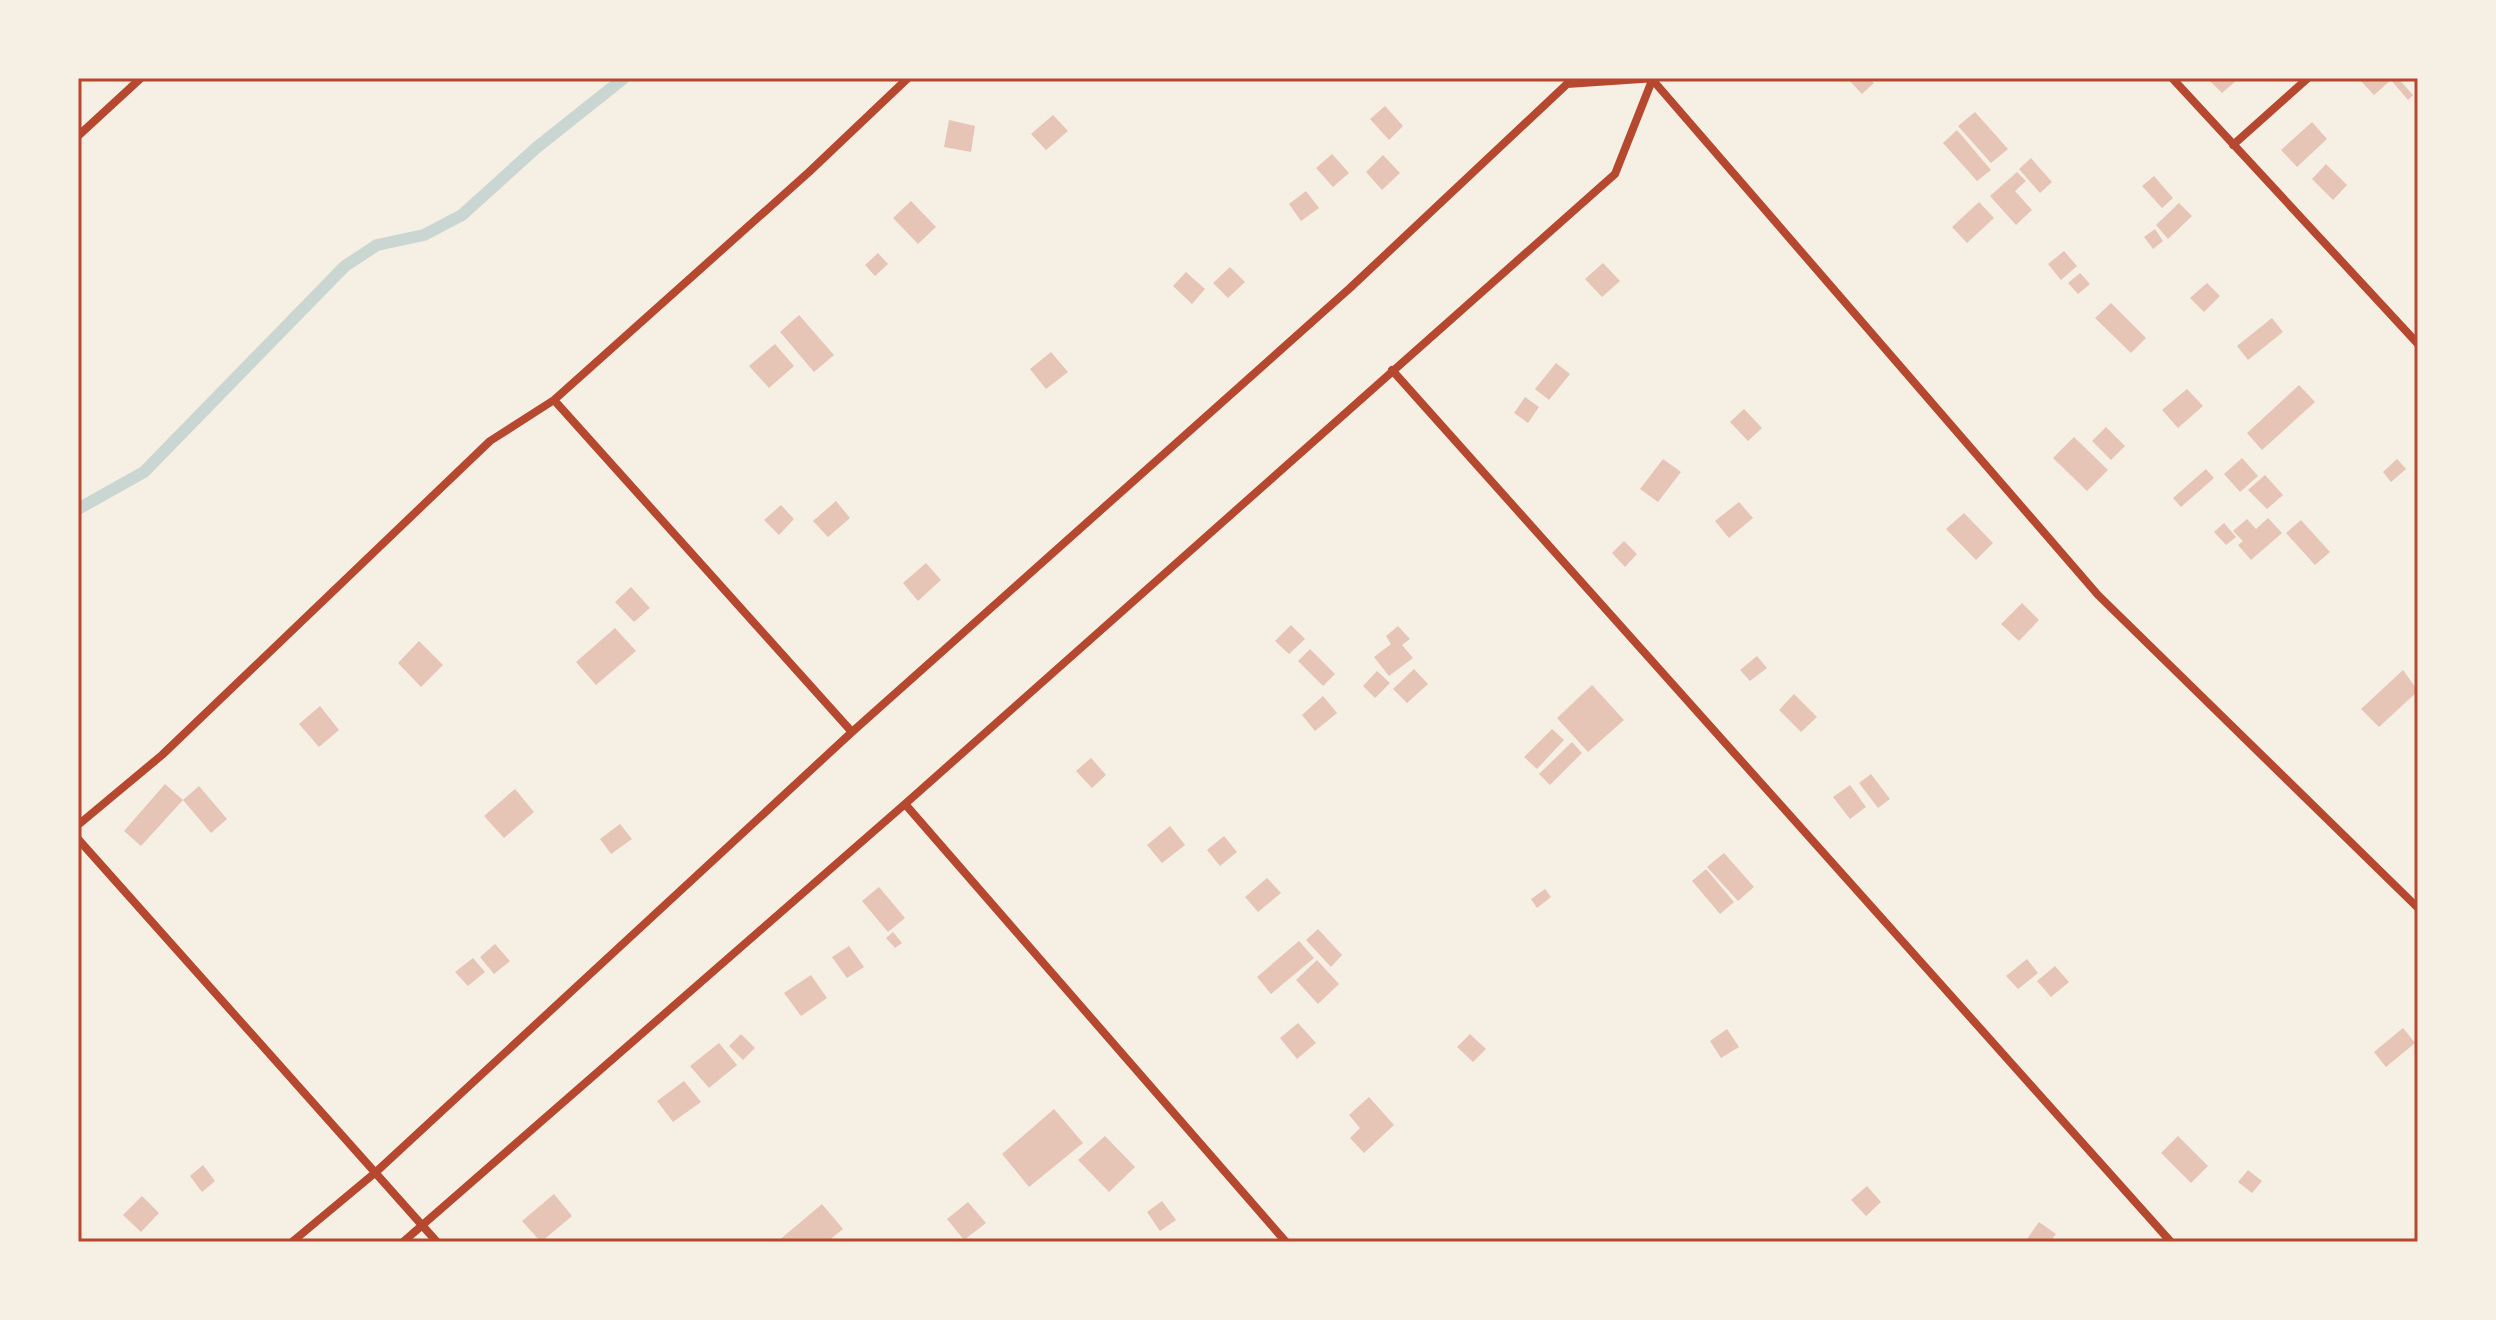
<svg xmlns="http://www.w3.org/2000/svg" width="2496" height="1320" font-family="Mulish,sans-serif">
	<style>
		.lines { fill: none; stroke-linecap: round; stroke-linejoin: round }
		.stream { stroke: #c9d6d2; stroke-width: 12 }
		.building { fill: #e6c5b7 }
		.minor { stroke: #b5482f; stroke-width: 8 }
		.neatline { fill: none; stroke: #b5482f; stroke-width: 3 }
	</style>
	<rect width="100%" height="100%" fill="#f6efe4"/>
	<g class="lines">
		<path class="stream" d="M78,509L144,472L345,266L377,245L424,235L462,215L536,148L624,78"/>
	</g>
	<path class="building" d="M1847,78H1869L1874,83L1862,94Z
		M2207,78H2234L2237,80L2222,93Z
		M2358,78H2398L2413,95L2408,100L2391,80L2374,95Z
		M1385,106L1403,126L1389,140L1370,119Z
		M1975,112L2008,149L1991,163L1958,126Z
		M1053,115L1068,131L1046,150L1031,134Z
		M949,120L975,126L971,152L944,147Z
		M2312,122L2327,139L2297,167L2281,150Z
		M1957,130L1991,170L1977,181L1943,143Z
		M1332,154L1349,173L1333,187L1316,168Z
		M1383,155L1400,173L1382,190L1366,172Z
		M2031,158L2052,182L2040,193L2019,169Z
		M2326,164L2347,185L2333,200L2312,179Z
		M2017,172L2026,181L2015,191L2032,210L2016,225L1990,196Z
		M2154,176L2173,198L2162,208L2142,186Z
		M1306,191L1319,208L1301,221L1289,204Z
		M911,201L936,227L918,244L893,218Z
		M1979,202L1994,218L1967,243L1952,227Z
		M2179,203L2192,216L2168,239L2156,225Z
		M2155,229L2163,241L2153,249L2144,237Z
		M2064,251L2077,266L2061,280L2048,264Z
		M878,253L888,264L875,276L865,265Z
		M1603,263L1620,281L1602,297L1585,279Z
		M1230,267L1245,282L1228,298L1213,283Z
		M1186,272L1205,289L1192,304L1173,286Z
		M2080,273L2090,284L2078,294L2068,283Z
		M2207,283L2220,296L2204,312L2190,298Z
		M2111,303L2146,338L2131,353L2095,318Z
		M799,315L834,355L814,372L780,332Z
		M2272,318L2283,332L2248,360L2237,346Z
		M775,344L794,366L769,388L749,366Z
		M1051,352L1068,372L1046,389L1030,369Z
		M1556,363L1570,374L1549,400L1535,389Z
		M2299,385L2315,402L2262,450L2247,433Z
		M2187,389L2203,406L2178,428L2162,410Z
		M1525,397L1539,407L1528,423L1514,413Z
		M1744,409L1762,428L1748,441L1730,422Z
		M2106,427L2125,446L2111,460L2092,441Z
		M2074,437L2108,470L2087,491L2053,458Z
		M2242,458L2258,476L2240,492L2224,474Z
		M1663,459L1681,472L1658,502L1640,489Z
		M2397,459L2406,469L2391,482L2383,472Z
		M2206,469L2214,478L2181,507L2173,498Z
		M2265,475L2283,495L2267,509L2248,490Z
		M836,501L850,518L828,537L813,521Z
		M1739,502L1753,518L1729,538L1715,521Z
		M781,505L794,519L779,535L764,520Z
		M1964,513L1993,543L1976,560L1946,529Z
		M2268,518L2282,533L2251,560L2238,545L2243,541L2233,531L2247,519L2256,529Z
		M2301,520L2330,552L2315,565L2286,533Z
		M2224,523L2236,537L2226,545L2214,532Z
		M1624,541L1637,554L1625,567L1612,553Z
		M926,563L941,580L918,601L903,583Z
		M631,587L650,608L634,622L615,602Z
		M2022,603L2039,620L2019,641L2001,624Z
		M1291,625L1305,639L1289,654L1275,641Z
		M1398,626L1410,639L1402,645L1413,658L1389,676L1374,657L1391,644L1386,636Z
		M615,628L636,651L596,685L576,662Z
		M419,641L443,665L421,687L398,663Z
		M1310,649L1335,674L1323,686L1298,661Z
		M1757,656L1767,668L1750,681L1740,670Z
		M1414,669L1428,684L1407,703L1393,689Z
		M2403,670L2418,691L2379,727L2361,709Z
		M1377,671L1390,683L1375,698L1363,686Z
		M1592,685L1624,720L1588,752L1557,718Z
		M1794,694L1817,717L1801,732L1779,710Z
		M1323,696L1337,713L1315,731L1302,715Z
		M320,706L339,730L319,747L299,724Z
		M1552,729L1564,740L1537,769L1524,757Z
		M1572,742L1582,753L1550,785L1539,774Z
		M1091,758L1106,775L1092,788L1076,771Z
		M1871,774L1890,799L1878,808L1859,783Z
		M165,784L183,800L141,846L124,831Z
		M1850,785L1866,807L1850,819L1833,797Z
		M199,786L227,819L211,833L183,800Z
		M515,789L534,812L504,838L484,816Z
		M620,824L632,839L611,854L600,839Z
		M1170,826L1185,845L1162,863L1147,845Z
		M1224,836L1237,852L1220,866L1207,850Z
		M1724,853L1754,887L1738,901L1707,867Z
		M1706,869L1734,902L1720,914L1692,881Z
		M1267,878L1281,893L1258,912L1245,897Z
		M879,887L905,918L888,932L862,901Z
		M1545,889L1551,897L1537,908L1531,899Z
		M1318,929L1342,955L1331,967L1306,940Z
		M893,932L902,943L895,948L886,938Z
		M1299,941L1314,958L1271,994L1257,977Z
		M495,944L510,961L494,974L480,957Z
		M849,946L864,967L847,978L832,957Z
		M473,958L485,972L468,986L455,972Z
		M2027,959L2038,973L2018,989L2006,976Z
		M1317,960L1339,984L1318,1004L1296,980Z
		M2055,966L2069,982L2051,997L2037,981Z
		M811,975L827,998L801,1016L784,993Z
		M1298,1023L1316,1043L1297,1059L1280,1038Z
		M2403,1028L2415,1043L2386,1067L2374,1052Z
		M1727,1029L1739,1047L1721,1058L1710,1041Z
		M741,1034L755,1048L743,1060L729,1046Z
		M1470,1034L1486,1049L1473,1062L1457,1047Z
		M719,1043L737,1065L709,1088L690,1066Z
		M684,1081L701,1102L673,1122L657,1101Z
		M1369,1097L1394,1125L1364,1153L1350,1138L1360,1128L1349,1115Z
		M1054,1109L1083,1143L1029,1187L1002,1154Z
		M1105,1136L1135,1167L1109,1192L1078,1160Z
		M2178,1136L2208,1166L2191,1183L2161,1153Z
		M203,1165L215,1181L202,1192L190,1176Z
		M2248,1170L2262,1181L2252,1193L2238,1182Z
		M1867,1186L1881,1202L1866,1216L1851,1200Z
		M554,1194L572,1216L541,1242L522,1221Z
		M142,1196L159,1213L141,1232L123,1215Z
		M1162,1201L1176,1220L1160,1231L1147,1212Z
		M968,1202L986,1223L964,1240L947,1219Z
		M822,1204L843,1229L827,1242H777Z
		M2039,1222L2056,1234L2050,1242L2027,1239Z"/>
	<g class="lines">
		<path class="minor" d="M1651,78L2098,595L2418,908
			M2172,78L2418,344
			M78,136L141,78
			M2233,145L2308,78
			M1392,370L2171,1242
			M554,400L852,732
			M905,804L1286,1242
			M78,825L162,755L490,441L554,400L809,172L908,78
			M78,839L437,1242
			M292,1242L376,1172L852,732L1350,288L1567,84L1656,78
			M403,1242L905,804L1615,174L1653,78"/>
	</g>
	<rect width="2496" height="1320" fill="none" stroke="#f6efe4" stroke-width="160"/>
	<rect x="80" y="80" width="2336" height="1160" class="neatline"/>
</svg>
